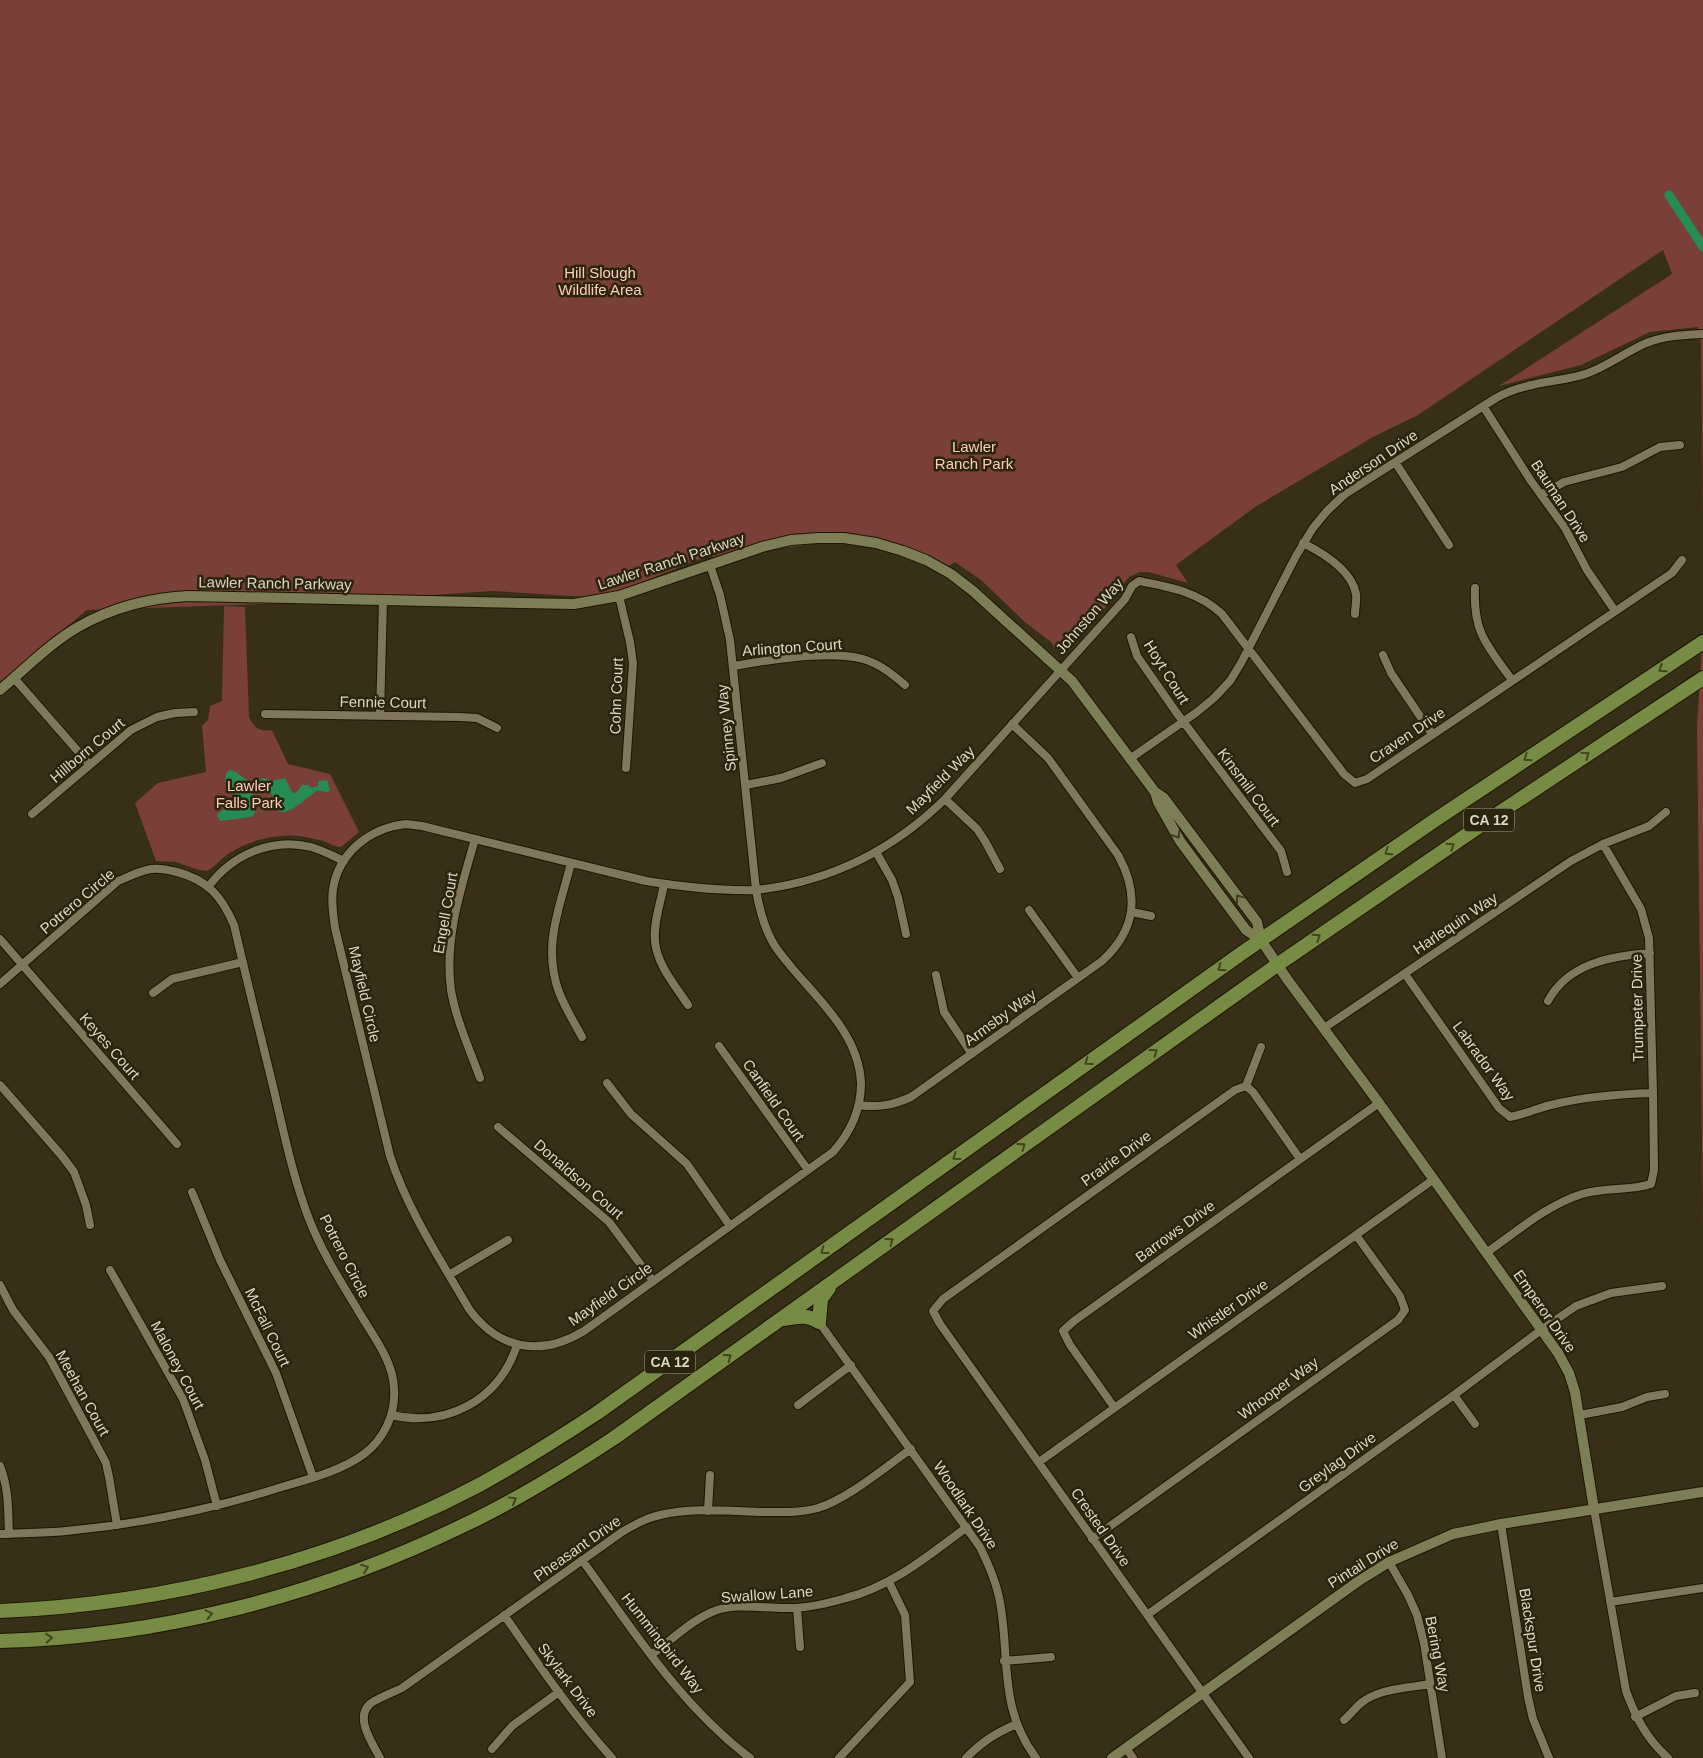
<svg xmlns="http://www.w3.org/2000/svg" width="1703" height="1758" font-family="Helvetica,sans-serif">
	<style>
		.green { fill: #793f38 }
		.water { fill: #278b55 }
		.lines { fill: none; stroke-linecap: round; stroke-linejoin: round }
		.canal { stroke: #278b55; stroke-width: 9 }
		.street-casing { stroke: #1e1601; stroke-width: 10 }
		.secondary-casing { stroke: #1e1601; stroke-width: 12 }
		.highway-casing { stroke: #1e1601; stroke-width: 16 }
		.street { stroke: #80775d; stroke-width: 8 }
		.secondary { stroke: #7d7d56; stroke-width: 10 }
		.highway { stroke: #768b44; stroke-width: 14 }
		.oneway { stroke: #42441e }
		.oneway2 { stroke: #403b1f }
		.labels { text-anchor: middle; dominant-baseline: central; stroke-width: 5; stroke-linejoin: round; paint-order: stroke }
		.shield { fill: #2c250d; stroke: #a6a190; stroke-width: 1 }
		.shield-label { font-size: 14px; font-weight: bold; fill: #dbd6c8 }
		.park-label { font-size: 15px; fill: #fdc9c1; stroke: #2c250d }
		.street-label { font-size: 15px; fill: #dbd6c8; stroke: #2c250d }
	</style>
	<rect width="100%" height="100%" fill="#372f17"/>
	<path class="green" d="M0,0H1703V515L1701,344L1698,327L1650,332L1581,365L1499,386L1672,274L1663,250L1418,415L1373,437L1255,507L1176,565L1188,583L1148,572H1140L1131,576L1127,579L1113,599L1073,643L1063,649L1054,648L1051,642L1026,623L981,580L955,562L939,572L904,547L821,543L702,558L603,598L493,591L323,602L87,610L0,682Z
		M224,606L245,607L249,717C254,728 261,732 272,730L288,764L330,774L359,832L341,847C334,847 329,843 323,841C315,839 307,837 300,836C275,833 246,841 225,856C219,861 214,867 207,871L199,870L176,862L156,861L135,803L158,783L206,772L202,726L208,720L210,706L222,701Z
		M1703,632V1228L1697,726Z"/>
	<path class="water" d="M230,770L236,772L250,783L263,778L272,781L285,778L292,792L296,793L302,785H308L311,788L318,786V781L327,780L330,790L328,792C324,792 321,790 317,791C309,795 285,821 277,809C274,805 274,799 272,794L261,789L253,793L251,800L255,812L254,815L251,817L220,821L217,815L218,813L235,802V796L225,782L226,773Z"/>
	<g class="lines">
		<path class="canal" d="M1669,195L1703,247"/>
		<g class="street-casing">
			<path id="street" d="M1483,406L1531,481L1565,528L1587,570L1615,611
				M1395,462L1449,545
				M1541,495L1564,482L1622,467L1660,447L1680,445
				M1303,543C1323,553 1352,571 1356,594C1357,600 1355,608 1355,614
				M710,565L720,595L730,640L756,890C829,882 893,850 945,799L1125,599L1132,586L1139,581C1170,587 1198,592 1222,614L1344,774L1355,783L1367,779L1672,573L1682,560
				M1475,588C1473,633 1487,645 1512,680
				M619,596L630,642L633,663L626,768
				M1131,637L1137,656L1176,712L1281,851L1287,872
				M1383,655L1391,673L1432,734
				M734,666C767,660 831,650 863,659C880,664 892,674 905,685
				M14,678L89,764
				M265,714L460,717L477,718L497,728
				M380,716L383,600
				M1131,758L1197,712L1214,698L1230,681L1241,663L1296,556L1313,528L1327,511L1345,494L1496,398C1507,392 1519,388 1532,385C1551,380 1570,380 1588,373C1605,367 1620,356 1636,348C1657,336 1680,335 1703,334
				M746,785L781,778L822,763
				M945,799L977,829L985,841L1000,869
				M32,814L131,730L157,717L175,713L194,712
				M406,824L422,826L646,881C683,887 719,891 756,890C759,907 763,925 772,941C777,951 785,959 792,968C821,1002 859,1036 861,1083C861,1109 850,1133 833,1152L584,1331C541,1357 499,1350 469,1309C440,1259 408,1211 390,1156L335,928C333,915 331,902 333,889C339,852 370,828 406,824Z
				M475,839C461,888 444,939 451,990C456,1020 470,1050 480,1078
				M876,852L892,880L898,897L906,934
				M571,863C560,907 542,946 559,992C565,1008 574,1022 582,1037
				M664,884C661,902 653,923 655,941C657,965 675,985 688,1005
				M209,886C232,855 272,837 311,847C322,850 333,856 344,861
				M1029,910L1078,978
				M1132,912L1151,916
				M0,939L177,1144
				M1405,974L1499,1108L1510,1117C1526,1114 1540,1107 1555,1104C1588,1096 1620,1094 1653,1093
				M936,975L944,1012L972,1054
				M0,984L118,881C128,877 139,871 151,869C159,868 169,870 177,872C208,880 222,897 234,925C246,977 259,1029 272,1082C283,1128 292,1175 309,1219C321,1250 339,1279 356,1307C370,1332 393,1359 394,1388C396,1414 384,1439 364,1454C343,1470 309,1479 285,1486C213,1509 141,1524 66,1531C44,1533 22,1533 0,1534
				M153,993L172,979L243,962
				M1548,1001C1568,963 1612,956 1650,953
				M1324,1028L1571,861L1603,844L1649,826L1666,812
				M719,1046L808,1170
				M607,1083L631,1114L687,1164L730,1226
				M0,1085L62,1156L74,1172L86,1205L90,1225
				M1246,1086L1261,1047
				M859,1105C878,1108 893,1105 911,1097L1102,961C1136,930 1140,895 1118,855L1048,758L1012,724
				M498,1127L609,1222L653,1281
				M192,1192L220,1260L276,1373L313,1477
				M1486,1253C1516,1232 1547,1205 1582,1194C1605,1187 1629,1191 1651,1184L1654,1170L1653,1093L1649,938L1641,909L1603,844
				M110,1270L183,1399L205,1460L217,1506
				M449,1275L508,1240
				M0,1285L13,1310L49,1357L97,1446L106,1463L109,1477L117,1525
				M819,1322L980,1547C988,1563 995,1579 999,1597C1011,1654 997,1706 1036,1758
				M1454,1395L1475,1424
				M798,1405L851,1365
				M1114,1407L1070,1345L1063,1331L1074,1321L1379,1103
				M391,1415C447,1428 499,1400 517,1345
				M1580,1415L1622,1407L1647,1397L1665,1394
				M1039,1462L1434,1179
				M0,1466C9,1489 8,1510 9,1534
				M1594,1509L1626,1691C1636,1718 1646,1738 1668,1758
				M708,1511L710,1475
				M1501,1524L1528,1697L1533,1719L1549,1758
				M1092,1539L1398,1320L1405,1310L1400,1296L1356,1235
				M582,1560C633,1630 680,1705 750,1758
				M1389,1562L1408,1595L1417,1615L1424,1643L1442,1758
				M1610,1602L1703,1588
				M797,1608L800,1647
				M504,1615C538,1664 572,1714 612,1758
				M1147,1615L1454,1395L1541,1330L1576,1306L1611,1293L1662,1286
				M651,1655C672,1640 692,1619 717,1610C739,1603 767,1609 790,1608C808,1608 829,1603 846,1598C893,1586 929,1555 967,1527
				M1004,1661L1051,1657
				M1635,1717L1676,1696L1695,1693
				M1344,1720C1350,1715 1355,1708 1361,1703C1380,1688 1408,1688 1430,1684
				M1126,1748L1133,1758
				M492,1749L512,1726L559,1692
				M380,1758C373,1744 354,1718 370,1704C375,1699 394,1692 402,1688L622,1532C634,1525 646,1518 660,1515C692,1507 729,1511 762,1512C781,1512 800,1513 818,1508C849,1498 884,1468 911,1449
				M839,1758L910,1682L905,1615L889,1582
				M966,1758C982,1742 995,1733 1017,1724
				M1249,1758L940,1324L933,1311L943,1299L1235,1090L1246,1086L1253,1092L1300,1159"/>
		</g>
		<g class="secondary-casing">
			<path id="secondary" d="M0,690C25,669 49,644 78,627C111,608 150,598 188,596L574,604L619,596L762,547L791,540L818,538H844L876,543L903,551L926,560L951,574L973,591L1072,681L1155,792L1164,798L1257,922L1261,940L1287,979L1379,1103L1558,1353L1569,1373L1575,1392L1594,1509
				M1155,792L1158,802L1180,841L1246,930L1261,940
				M1112,1758L1360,1580L1389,1562L1453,1534L1501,1524L1703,1492"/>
		</g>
		<g class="highway-casing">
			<path id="highway" d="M784,1319C798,1317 807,1314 819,1322
				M819,1322L821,1299L829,1288
				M0,1611C166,1604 334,1562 481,1484C521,1462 559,1438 597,1413L1242,953L1435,820L1703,642
				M0,1641C158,1637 318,1596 460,1527C514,1502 564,1471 614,1438L1277,965L1484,823L1703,678"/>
		</g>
		<use href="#street" class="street"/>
		<use href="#secondary" class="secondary"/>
		<use href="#highway" class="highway"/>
	</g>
	<defs><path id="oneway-chevron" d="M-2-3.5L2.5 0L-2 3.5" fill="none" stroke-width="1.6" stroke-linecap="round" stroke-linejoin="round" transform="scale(1.25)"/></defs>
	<g class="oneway">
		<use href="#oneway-chevron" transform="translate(1662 669) rotate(147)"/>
		<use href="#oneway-chevron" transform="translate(1586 755) rotate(-34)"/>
		<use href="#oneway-chevron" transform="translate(1527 758) rotate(146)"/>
		<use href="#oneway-chevron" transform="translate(1451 846) rotate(-34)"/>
		<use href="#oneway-chevron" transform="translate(1388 852) rotate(146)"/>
		<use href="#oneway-chevron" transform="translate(1317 937) rotate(-35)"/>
		<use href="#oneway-chevron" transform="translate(1221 968) rotate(145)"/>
		<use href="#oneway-chevron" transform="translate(1154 1052) rotate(-36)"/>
		<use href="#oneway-chevron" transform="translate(1088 1062) rotate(144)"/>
		<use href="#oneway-chevron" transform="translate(1022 1146) rotate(-36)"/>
		<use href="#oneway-chevron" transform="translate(956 1157) rotate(144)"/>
		<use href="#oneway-chevron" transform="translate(890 1241) rotate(-36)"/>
		<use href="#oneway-chevron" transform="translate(824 1251) rotate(144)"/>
		<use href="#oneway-chevron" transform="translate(728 1357) rotate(-36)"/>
		<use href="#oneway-chevron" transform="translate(513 1500) rotate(-29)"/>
		<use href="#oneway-chevron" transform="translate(365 1568) rotate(-21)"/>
		<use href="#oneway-chevron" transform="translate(209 1614) rotate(-13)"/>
		<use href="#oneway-chevron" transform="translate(49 1638) rotate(-4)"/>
	</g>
	<g class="oneway2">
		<use href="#oneway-chevron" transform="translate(1177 835) rotate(59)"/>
		<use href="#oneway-chevron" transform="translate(1239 898) rotate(-127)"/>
	</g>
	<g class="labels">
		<g class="shield">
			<rect x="1464" y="808.5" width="50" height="23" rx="4"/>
			<rect x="645" y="1350.5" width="50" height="23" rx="4"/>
		</g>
		<g class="shield-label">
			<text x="1489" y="820">CA 12</text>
			<text x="670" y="1362">CA 12</text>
		</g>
		<g class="park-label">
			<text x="600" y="272">Hill Slough<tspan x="600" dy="17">Wildlife Area</tspan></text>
			<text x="974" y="446">Lawler<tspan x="974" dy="17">Ranch Park</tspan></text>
			<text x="249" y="785">Lawler<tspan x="249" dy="17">Falls Park</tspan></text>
		</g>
		<g class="street-label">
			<text transform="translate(1373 462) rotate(-34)">Anderson Drive</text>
			<text transform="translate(1561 501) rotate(57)">Bauman Drive</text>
			<text transform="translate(671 561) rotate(-18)">Lawler Ranch Parkway</text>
			<text transform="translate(275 583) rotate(1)">Lawler Ranch Parkway</text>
			<text transform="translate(1089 616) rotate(-49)">Johnston Way</text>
			<text transform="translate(792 647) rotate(-4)">Arlington Court</text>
			<text transform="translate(1167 672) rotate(58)">Hoyt Court</text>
			<text transform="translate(616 696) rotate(-88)">Cohn Court</text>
			<text transform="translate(383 702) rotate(1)">Fennie Court</text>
			<text transform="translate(726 728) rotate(-96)">Spinney Way</text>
			<text transform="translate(1407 735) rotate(-34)">Craven Drive</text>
			<text transform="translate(87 750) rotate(-40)">Hillborn Court</text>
			<text transform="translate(940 780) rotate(-45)">Mayfield Way</text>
			<text transform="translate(1249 787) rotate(53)">Kinsmill Court</text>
			<text transform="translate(77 901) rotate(-40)">Potrero Circle</text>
			<text transform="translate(445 913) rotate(-80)">Engell Court</text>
			<text transform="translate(1455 923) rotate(-34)">Harlequin Way</text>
			<text transform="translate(365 994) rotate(77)">Mayfield Circle</text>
			<text transform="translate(1637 1008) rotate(-91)">Trumpeter Drive</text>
			<text transform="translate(1000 1017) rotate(-36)">Armsby Way</text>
			<text transform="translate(110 1046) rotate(49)">Keyes Court</text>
			<text transform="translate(1484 1061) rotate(54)">Labrador Way</text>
			<text transform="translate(774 1100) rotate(55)">Canfield Court</text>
			<text transform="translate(1116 1158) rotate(-36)">Prairie Drive</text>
			<text transform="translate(579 1179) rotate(41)">Donaldson Court</text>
			<text transform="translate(1175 1231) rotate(-36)">Barrows Drive</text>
			<text transform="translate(345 1256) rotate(63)">Potrero Circle</text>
			<text transform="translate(610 1294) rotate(-35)">Mayfield Circle</text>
			<text transform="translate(1228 1309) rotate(-35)">Whistler Drive</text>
			<text transform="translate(1545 1311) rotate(55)">Emperor Drive</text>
			<text transform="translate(268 1327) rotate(64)">McFall Court</text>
			<text transform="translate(178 1365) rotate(62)">Maloney Court</text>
			<text transform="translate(1278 1388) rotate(-36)">Whooper Way</text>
			<text transform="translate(83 1393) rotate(61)">Meehan Court</text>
			<text transform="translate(1337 1462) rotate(-36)">Greylag Drive</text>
			<text transform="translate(966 1505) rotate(56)">Woodlark Drive</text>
			<text transform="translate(1101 1527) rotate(55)">Crested Drive</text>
			<text transform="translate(577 1548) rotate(-35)">Pheasant Drive</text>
			<text transform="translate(1363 1563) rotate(-32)">Pintail Drive</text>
			<text transform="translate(767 1594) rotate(-4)">Swallow Lane</text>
			<text transform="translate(1533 1640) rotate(81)">Blackspur Drive</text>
			<text transform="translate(663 1643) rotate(52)">Hummingbird Way</text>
			<text transform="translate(1438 1654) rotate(79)">Bering Way</text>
			<text transform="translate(568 1680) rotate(53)">Skylark Drive</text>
		</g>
	</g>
</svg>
